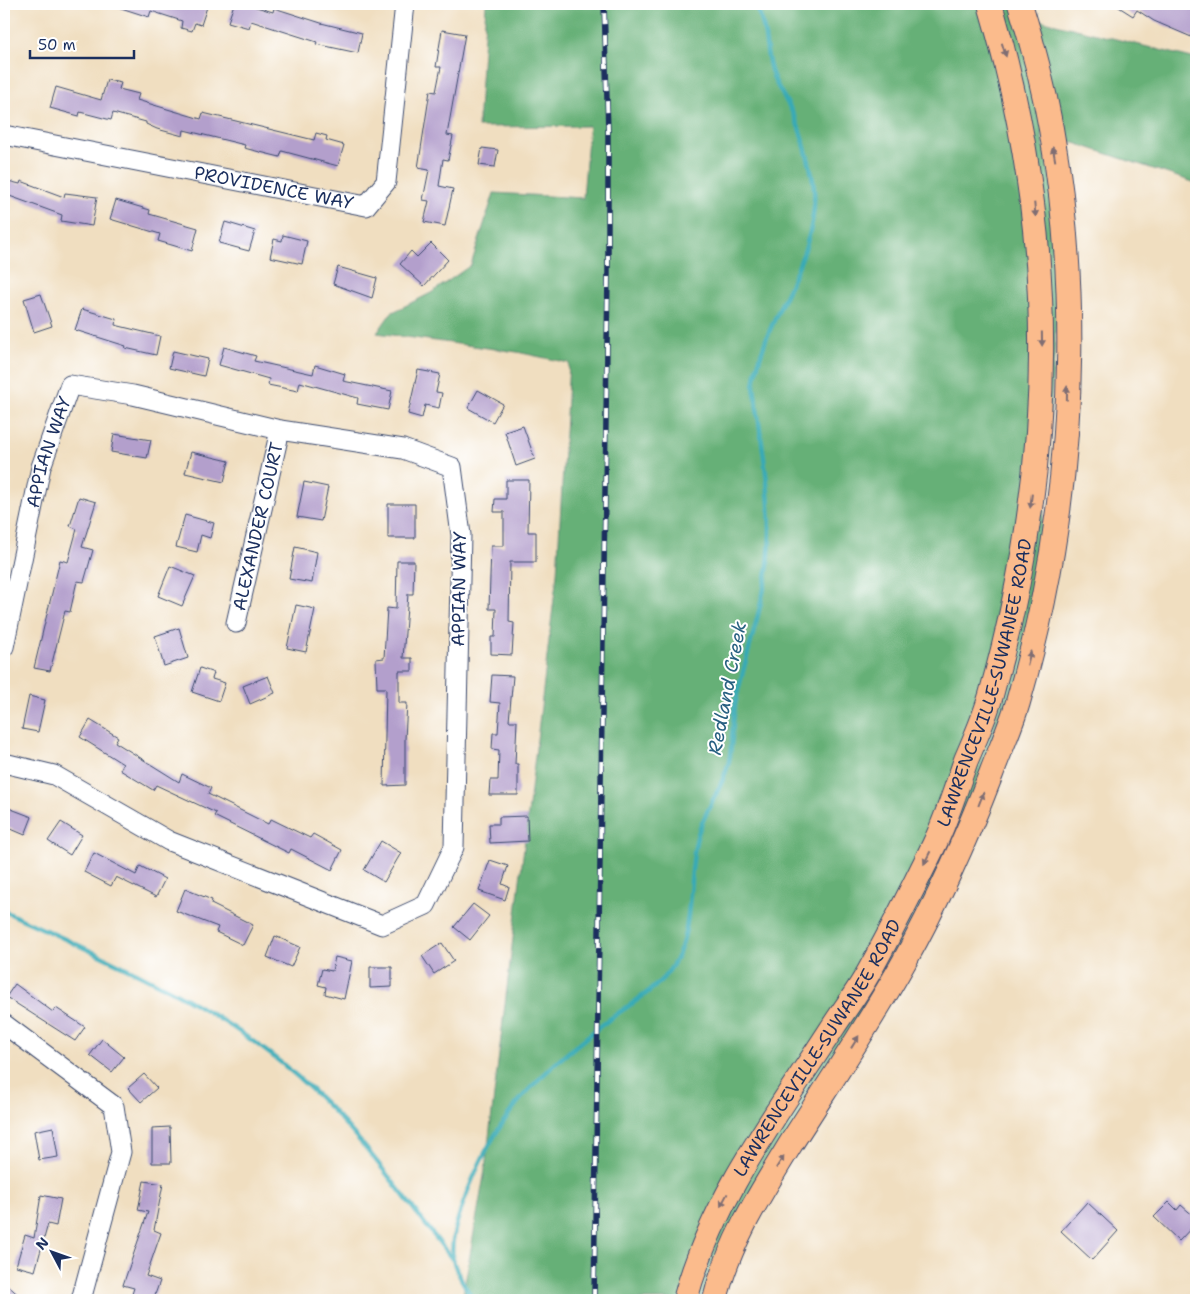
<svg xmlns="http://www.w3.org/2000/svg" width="1200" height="1304" font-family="'Shantell Sans',sans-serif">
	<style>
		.forest { fill: #66b077; stroke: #40706a }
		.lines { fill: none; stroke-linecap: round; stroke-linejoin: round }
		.stream { stroke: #39aab6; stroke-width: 4.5 }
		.building { fill: #b39fcc }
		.minor-casing { stroke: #3b496d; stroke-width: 21 }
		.major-casing { stroke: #3b496d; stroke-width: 26 }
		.minor { stroke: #fff; stroke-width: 19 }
		.major { stroke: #fbbb8c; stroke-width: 24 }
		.rail-casing { stroke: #1b2f5e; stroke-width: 5.5 }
		.rail { stroke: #fff; stroke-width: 4; stroke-dasharray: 11; stroke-linecap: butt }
		.oneway { fill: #806e73 }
		.labels { text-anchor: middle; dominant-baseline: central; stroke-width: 4; stroke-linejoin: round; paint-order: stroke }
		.street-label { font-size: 18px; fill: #1b2f5e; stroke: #fff }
		.water-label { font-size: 19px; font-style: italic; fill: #276081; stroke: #fff }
	</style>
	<rect width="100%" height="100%" fill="#fff"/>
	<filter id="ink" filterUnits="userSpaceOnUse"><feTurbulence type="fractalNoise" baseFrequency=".02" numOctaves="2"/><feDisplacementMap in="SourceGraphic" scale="10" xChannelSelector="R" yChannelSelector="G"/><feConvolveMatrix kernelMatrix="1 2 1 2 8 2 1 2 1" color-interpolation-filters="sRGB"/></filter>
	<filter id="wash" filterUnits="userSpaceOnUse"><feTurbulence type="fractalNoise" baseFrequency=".0096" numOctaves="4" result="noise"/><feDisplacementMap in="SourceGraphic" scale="20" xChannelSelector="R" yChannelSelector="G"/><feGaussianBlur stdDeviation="1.12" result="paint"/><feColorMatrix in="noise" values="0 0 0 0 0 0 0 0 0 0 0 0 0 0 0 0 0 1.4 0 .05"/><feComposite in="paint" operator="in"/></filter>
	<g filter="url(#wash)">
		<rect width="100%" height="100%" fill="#f0dec0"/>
		<path class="forest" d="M486,4H1016V14L1196,59V183L1041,132L1062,236L1032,691L807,1132L700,1300H462L485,1170L557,574L569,363L517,352L377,333L391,313L431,293L471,265L494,193L583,198L589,126L478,127Z"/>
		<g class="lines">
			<path class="stream" d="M4,911C107,959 213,1001 299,1078C358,1130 404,1198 453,1260
				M473,1300C467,1288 455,1272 453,1259C450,1241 457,1221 463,1204C493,1119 532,1079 602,1025C631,1002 664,989 679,953C693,920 688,873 697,837C704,811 723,788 729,761C733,741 732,720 736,700C746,655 762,611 768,565C775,506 761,444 754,386C762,317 819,260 814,189C813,173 803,138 797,123C791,106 779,92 773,76C763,52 769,24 753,4"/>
		</g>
		<g id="blocks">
			<path class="building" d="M115,4H208L201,25L195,23L192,31L181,28L182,21L151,11L149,17L115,6Z
				M234,4H246L273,12L274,8L321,23L362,33L358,53L316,44L317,42L251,21L249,28L228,22Z
				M1114,4H1196V39L1154,21L1137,10L1133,16Z
				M442,30L465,34L447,135L453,136L448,160L443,159L439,186L453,189L445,226L424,222L429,201L423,200L429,170L418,168L430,91L436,92L441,67H436Z
				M107,80L121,83L119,89L139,94L137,100L201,119L203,113L314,140L316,133L327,136L326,140L344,145L338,166L282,151L280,157L244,148L245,145L184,130L183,136L157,129L146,124V122L113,113L111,120L80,112L79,116L50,108L56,87L101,100Z
				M482,148L498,150L495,167L479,165Z
				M4,180L20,184L21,181L64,197L65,193L97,197L92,226L61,221L62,215L4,194Z
				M116,200L150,210L149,214L198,228L192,251L158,241L160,234L110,219Z
				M225,222L255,231L249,251L219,243Z
				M283,235L307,241L302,264L270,257L274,239L282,241Z
				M431,243L448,260L424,286L400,264L411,251L417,257Z
				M338,267L377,278L372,298L333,284Z
				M41,294L52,326L34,332L24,299Z
				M82,309L116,319L115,325L160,336L156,355L125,348L126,346L75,330Z
				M224,347L256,356L254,361L313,374L315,365L345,374L343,381L392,391L388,410L357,404L358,398L300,382L298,391L268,385L269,379L219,365Z
				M173,351L208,359L204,376L169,368Z
				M418,370L440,374L436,392L442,393L439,408L425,405L422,418L408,414Z
				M478,390L503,404L493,422L468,408Z
				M523,426L535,459L516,466L505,432Z
				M114,434L151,440L147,458L111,452Z
				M191,452L229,461L224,482L185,473Z
				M506,480H529L528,532H536V562H510L509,622L514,623L512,655L491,654V637H495L496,609H489L491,546H504V512H494L495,499H506Z
				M304,482L328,487L321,521L297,517Z
				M79,497L96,502L82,547L93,550L84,582L77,581L70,612L65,611L50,671L34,668L60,560L68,562L77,529L70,526Z
				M388,504H415V538H388Z
				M185,515L214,523L210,538L201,535L197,552L176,547Z
				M295,547L317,552L312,583L289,579Z
				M397,561H414L413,594H408L403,658H412V671H399V703H407L405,739V785L384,786L386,688H377L376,659L384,658L387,608L396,609Z
				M170,566L195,576L182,606L158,596Z
				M296,605L315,609L306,652L287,648Z
				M179,628L188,658L164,666L155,636Z
				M200,668L214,673L212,679L225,683L219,701L192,692Z
				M492,675L513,676L509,721H517L515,764H518V795H489L490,780H498L499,750L492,749L493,733H498L500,703L490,702Z
				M268,676L275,693L250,704L243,686Z
				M29,696L45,700L38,732L22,729Z
				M90,720L118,737L115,742L179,782L182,774L211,788L208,794L268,824L271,819L310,838L313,834L342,850L332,870L291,849L289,853L214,816L216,813L156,785L153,790L120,770L123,764L80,737Z
				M6,807L32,817L25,835L4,826Z
				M527,816L528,841L490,843L489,824H499V817Z
				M61,822L82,835L70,855L48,841Z
				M381,841L401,853L384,882L364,870Z
				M94,853L136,875L140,866L165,879L156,897L116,877L111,886L84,872Z
				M490,860L508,866L502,884L509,887L505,900L479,891Z
				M185,889L212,900L211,904L253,925L243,945L216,932L218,927L176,911Z
				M473,904L489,916L470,940L454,927Z
				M275,936L300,947L291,967L267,957Z
				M442,943L454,961L434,974L422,956Z
				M335,957L352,961L344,999L325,994L326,987L318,985L322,969L332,971Z
				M370,967H392V987L370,988Z
				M15,984L53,1012L56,1008L85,1027L75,1041L6,997Z
				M102,1039L124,1057L112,1072L90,1055Z
				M144,1074L157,1088L141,1102L128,1088Z
				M53,1127L58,1157L39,1160L34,1131Z
				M170,1127L171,1163H152V1128Z
				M144,1181L163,1184L154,1230L161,1233L146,1276L160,1281L153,1300H130L134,1288L123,1285L148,1212L138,1210Z
				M41,1195L61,1199L56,1226L48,1224L35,1271L16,1266L25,1235L34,1238Z
				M1087,1202L1118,1231L1092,1260L1061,1231Z
				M1169,1202L1177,1210L1181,1205L1196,1218V1223L1179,1241L1154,1217Z
				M4,1282L24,1300H4Z"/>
		</g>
	</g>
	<g filter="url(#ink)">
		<use href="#blocks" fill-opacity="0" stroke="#3b496d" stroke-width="1"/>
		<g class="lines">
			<g class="minor-casing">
				<g id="minor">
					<path id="s1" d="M4,135L366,206L386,182L405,4"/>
					<path id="s2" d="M236,623L280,430"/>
					<path id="s3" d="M4,647L41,467L70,385L133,395L280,430L403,449L452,467L461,535L454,847L426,905L382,925L169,841L54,775L4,763"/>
					<path d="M4,1024L114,1106L121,1152L81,1300"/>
				</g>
			</g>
			<g class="major-casing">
				<g id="major">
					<path id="s4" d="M685,1300C712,1199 777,1114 833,1027C846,1007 860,989 871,968C893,928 914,886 934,845C947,818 956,788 966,760C975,739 985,717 991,695C1057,461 1059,237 990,4"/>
					<path d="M715,1300C728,1244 760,1194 790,1145C828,1085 869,1025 904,962C938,901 966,839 991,774C1000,750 1011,726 1018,702C1082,482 1090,223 1020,4"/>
				</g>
			</g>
			<use href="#minor" class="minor"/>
			<use href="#major" class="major"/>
			<g class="rail-casing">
				<path id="rail" d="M594,1300L608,273V131L604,4"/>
			</g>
			<use href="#rail" class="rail"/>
		</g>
		<defs><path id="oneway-solid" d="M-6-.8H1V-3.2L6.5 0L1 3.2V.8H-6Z" transform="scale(1.25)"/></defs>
		<g class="oneway">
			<use href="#oneway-solid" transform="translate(1004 50) rotate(73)"/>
			<use href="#oneway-solid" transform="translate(1054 154) rotate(-100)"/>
			<use href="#oneway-solid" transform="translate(1035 210) rotate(84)"/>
			<use href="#oneway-solid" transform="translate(1042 339) rotate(89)"/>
			<use href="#oneway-solid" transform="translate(1067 393) rotate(-89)"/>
			<use href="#oneway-solid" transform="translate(1031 501) rotate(97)"/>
			<use href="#oneway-solid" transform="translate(1029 658) rotate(-76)"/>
			<use href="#oneway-solid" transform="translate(981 799) rotate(-69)"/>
			<use href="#oneway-solid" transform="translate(927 858) rotate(117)"/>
			<use href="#oneway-solid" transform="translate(855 1042) rotate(-58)"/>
			<use href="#oneway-solid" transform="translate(780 1162) rotate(-58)"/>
			<use href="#oneway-solid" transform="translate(724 1200) rotate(118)"/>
		</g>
	</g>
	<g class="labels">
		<g class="street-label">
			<text stroke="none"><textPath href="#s1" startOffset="275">PROVIDENCE WAY</textPath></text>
			<text stroke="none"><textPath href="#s3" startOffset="200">APPIAN WAY</textPath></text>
			<text stroke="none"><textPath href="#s2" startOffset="99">ALEXANDER COURT</textPath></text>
			<text transform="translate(459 589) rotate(-89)">APPIAN WAY</text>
			<text stroke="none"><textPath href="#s4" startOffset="691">LAWRENCEVILLE-SUWANEE ROAD</textPath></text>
			<text stroke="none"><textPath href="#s4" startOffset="286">LAWRENCEVILLE-SUWANEE ROAD</textPath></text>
		</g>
		<g class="water-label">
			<text transform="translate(727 688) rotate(-79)">Redland Creek</text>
		</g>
	</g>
	<rect width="1200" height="1304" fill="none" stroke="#fff" stroke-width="20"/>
	<g transform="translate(52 1252) rotate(311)" stroke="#ffffff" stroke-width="4" paint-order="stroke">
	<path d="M0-4L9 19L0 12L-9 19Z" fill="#1b2f5e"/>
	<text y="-8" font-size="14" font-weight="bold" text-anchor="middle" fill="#1b2f5e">N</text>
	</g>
	<path d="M30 50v8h104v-8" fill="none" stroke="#1b2f5e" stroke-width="2.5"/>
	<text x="38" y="50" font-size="15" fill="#1b2f5e" stroke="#ffffff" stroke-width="4" paint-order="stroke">50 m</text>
</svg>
